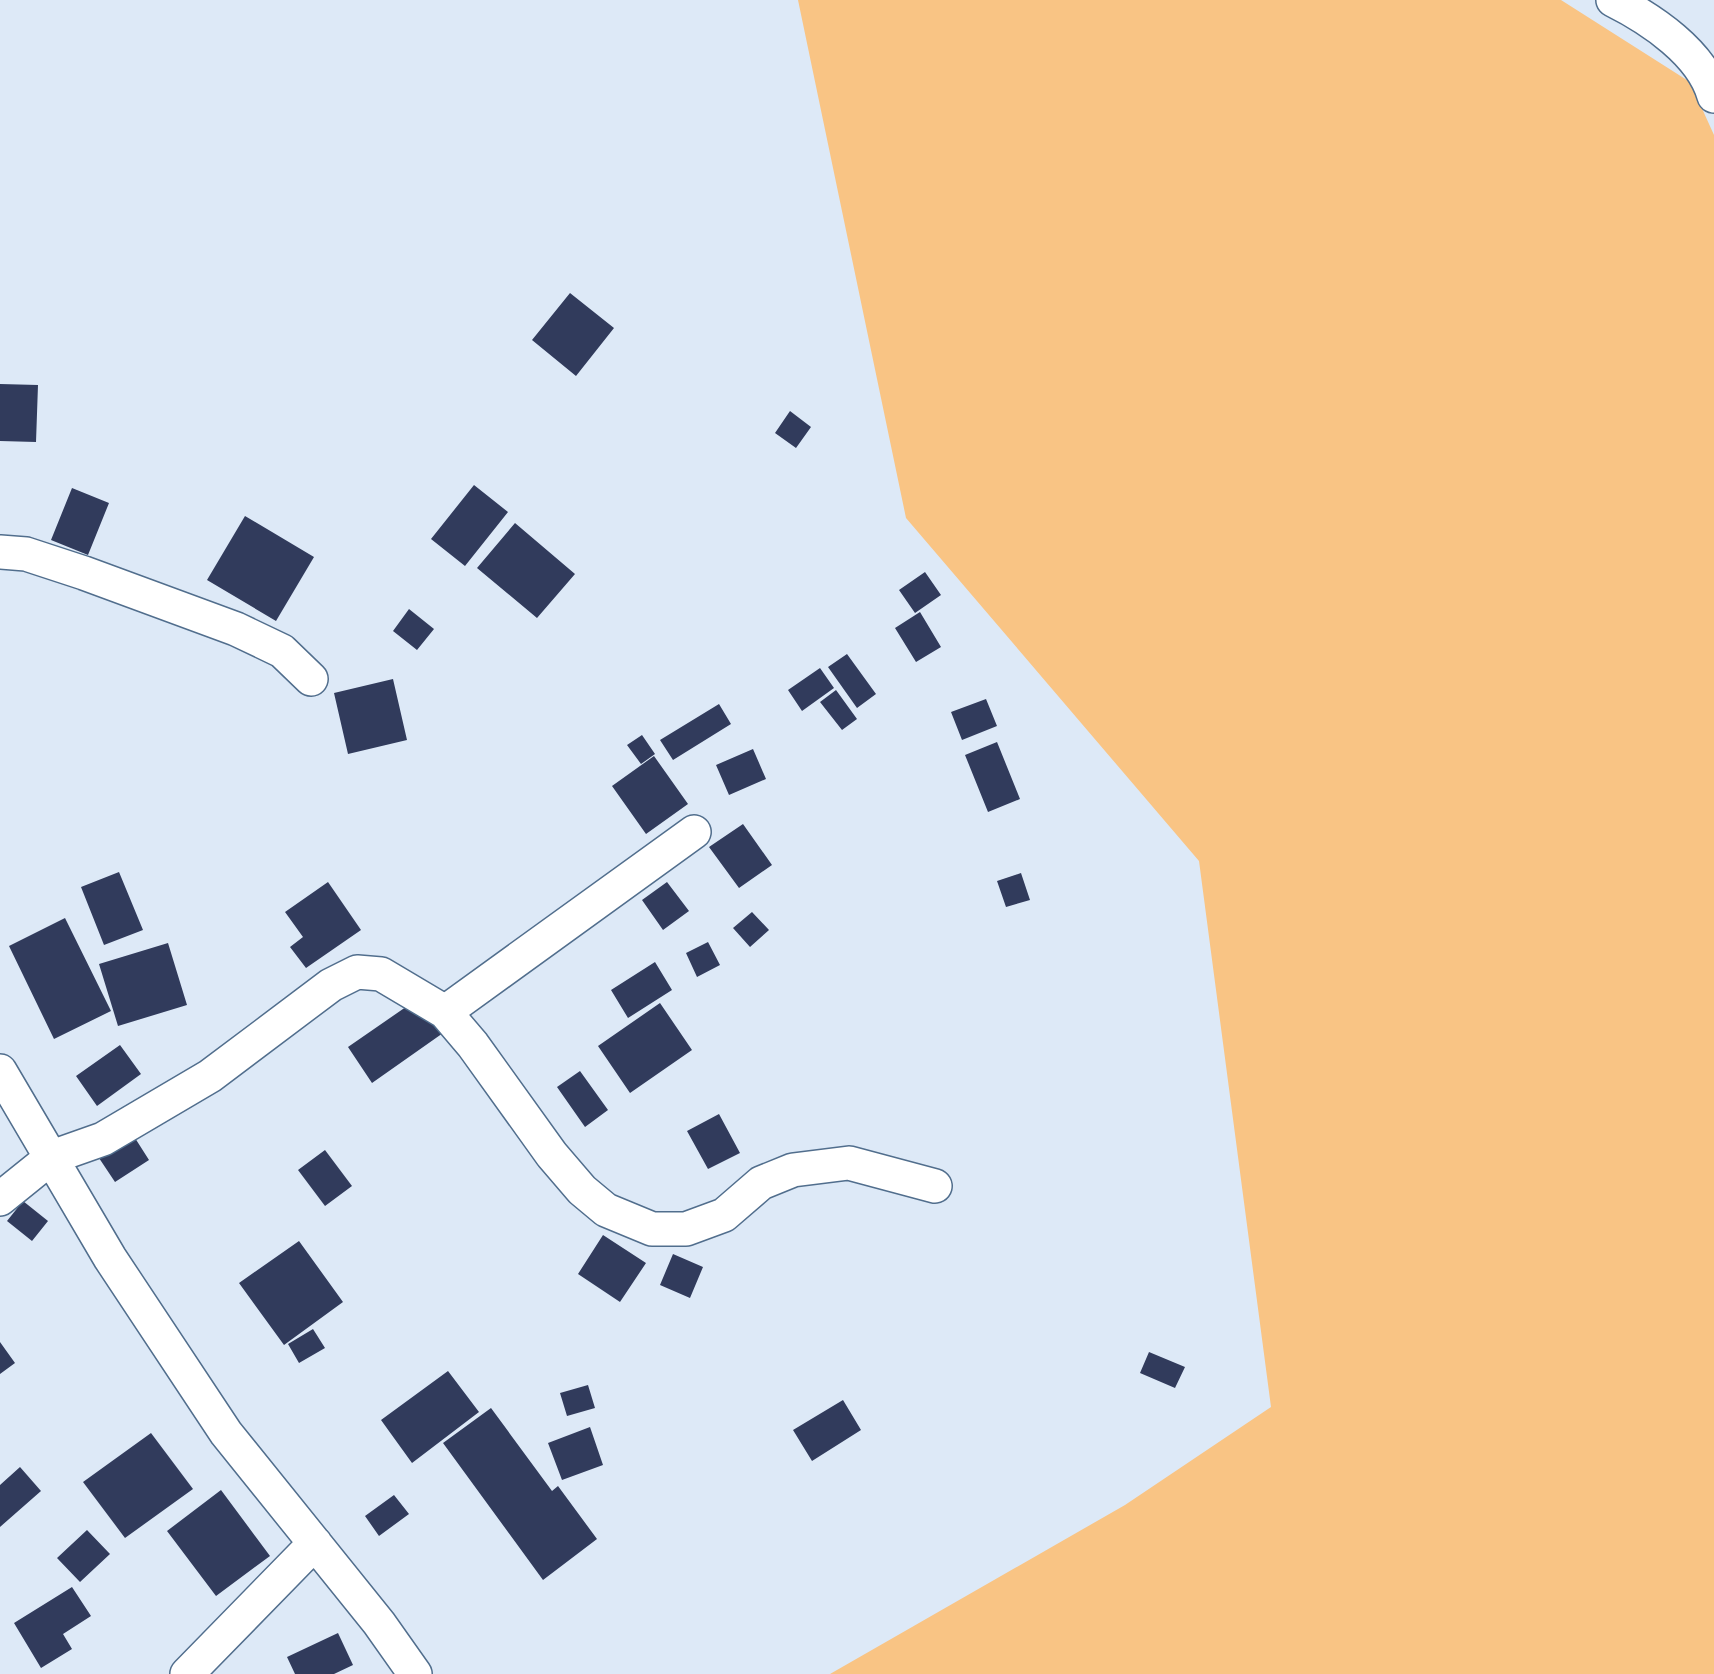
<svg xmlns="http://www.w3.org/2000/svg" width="1714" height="1674" font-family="'Roboto Condensed',sans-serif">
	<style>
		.green { fill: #f9c484 }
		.building { fill: #313b5c }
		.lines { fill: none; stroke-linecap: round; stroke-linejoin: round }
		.minor-casing { stroke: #516e8d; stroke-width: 36 }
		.minor { stroke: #fff; stroke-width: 33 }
	</style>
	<rect width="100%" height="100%" fill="#dde9f7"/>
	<path class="green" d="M798,0H1561L1690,82L1714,135V1674H830L1125,1505L1271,1407L1199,861L906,518Z"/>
	<path class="building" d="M570,293L614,328L576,376L532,340Z
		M0,384L38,385L36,442L0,441Z
		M790,411L811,427L796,448L775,433Z
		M474,485L508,512L465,566L431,539Z
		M72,488L109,503L88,555L51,540Z
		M245,516L314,557L276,621L207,580Z
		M515,523L575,574L537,618L477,568Z
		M925,572L941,595L915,613L899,590Z
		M409,609L434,629L417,650L393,631Z
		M920,612L941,647L916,662L895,628Z
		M847,654L876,694L857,708L828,667Z
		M820,668L834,688L802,711L788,690Z
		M393,679L407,740L348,754L334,693Z
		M836,690L857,719L842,730L820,702Z
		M986,699L997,726L962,740L951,712Z
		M719,704L731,724L673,760L660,740Z
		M642,735L655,754L641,764L627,745Z
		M997,742L1020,799L988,812L965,755Z
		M753,749L766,779L729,795L716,765Z
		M654,756L688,804L646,834L612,786Z
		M743,824L772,865L739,888L709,847Z
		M119,872L143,930L104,945L81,887Z
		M1021,873L1030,900L1006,907L997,881Z
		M328,882L361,930L306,968L290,947L303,937L285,912Z
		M667,882L689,911L663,930L642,900Z
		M752,912L769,930L750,947L733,928Z
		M65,918L111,1011L54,1039L9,946Z
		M708,942L720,965L697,977L686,953Z
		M168,943L187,1005L118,1026L99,964Z
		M655,962L672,990L628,1018L611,990Z
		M429,991L453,1026L372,1083L348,1047Z
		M660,1003L692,1050L630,1093L598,1046Z
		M120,1045L141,1074L97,1106L76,1076Z
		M580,1071L608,1110L585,1127L557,1087Z
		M719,1114L740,1153L708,1169L687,1131Z
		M128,1127L149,1160L115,1182L93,1149Z
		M325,1150L352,1186L325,1206L298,1170Z
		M23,1201L48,1221L32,1241L7,1221Z
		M603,1235L646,1263L620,1302L578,1274Z
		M299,1241L343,1302L284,1345L239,1283Z
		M673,1254L703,1267L690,1298L660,1285Z
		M313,1329L325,1348L299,1363L288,1344Z
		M0,1342L15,1363L0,1374Z
		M1149,1352L1185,1367L1175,1388L1140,1373Z
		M448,1371L479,1412L412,1463L381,1420Z
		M588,1385L595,1408L567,1416L560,1393Z
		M843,1400L861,1430L812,1461L793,1430Z
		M491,1408L552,1491L558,1486L597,1539L543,1580L443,1443Z
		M590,1427L603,1465L562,1480L548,1443Z
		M151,1433L193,1489L125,1538L83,1482Z
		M20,1467L41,1491L0,1527V1485Z
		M221,1490L270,1556L216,1596L167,1531Z
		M394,1495L409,1514L379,1536L365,1516Z
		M87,1530L110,1554L80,1582L57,1558Z
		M72,1587L91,1616L63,1634L72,1649L41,1668L14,1623Z
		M338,1633L353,1665L334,1674H295L287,1657Z"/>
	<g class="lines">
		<g class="minor-casing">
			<path id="minor" d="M1613,0C1651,19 1702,53 1714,96
				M0,552L26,554L84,573L236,629L282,651L311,679
				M445,1012L694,832
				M0,1071L110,1258L226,1433L379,1623L415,1674
				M0,1199L52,1157L103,1139L210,1076L331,985L357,972L381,974L445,1012L473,1045L552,1155L582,1190L606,1210L652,1229H686L724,1215L761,1183L793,1170L849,1163L935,1186
				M187,1674L315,1543"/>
		</g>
		<use href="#minor" class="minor"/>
	</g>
</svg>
